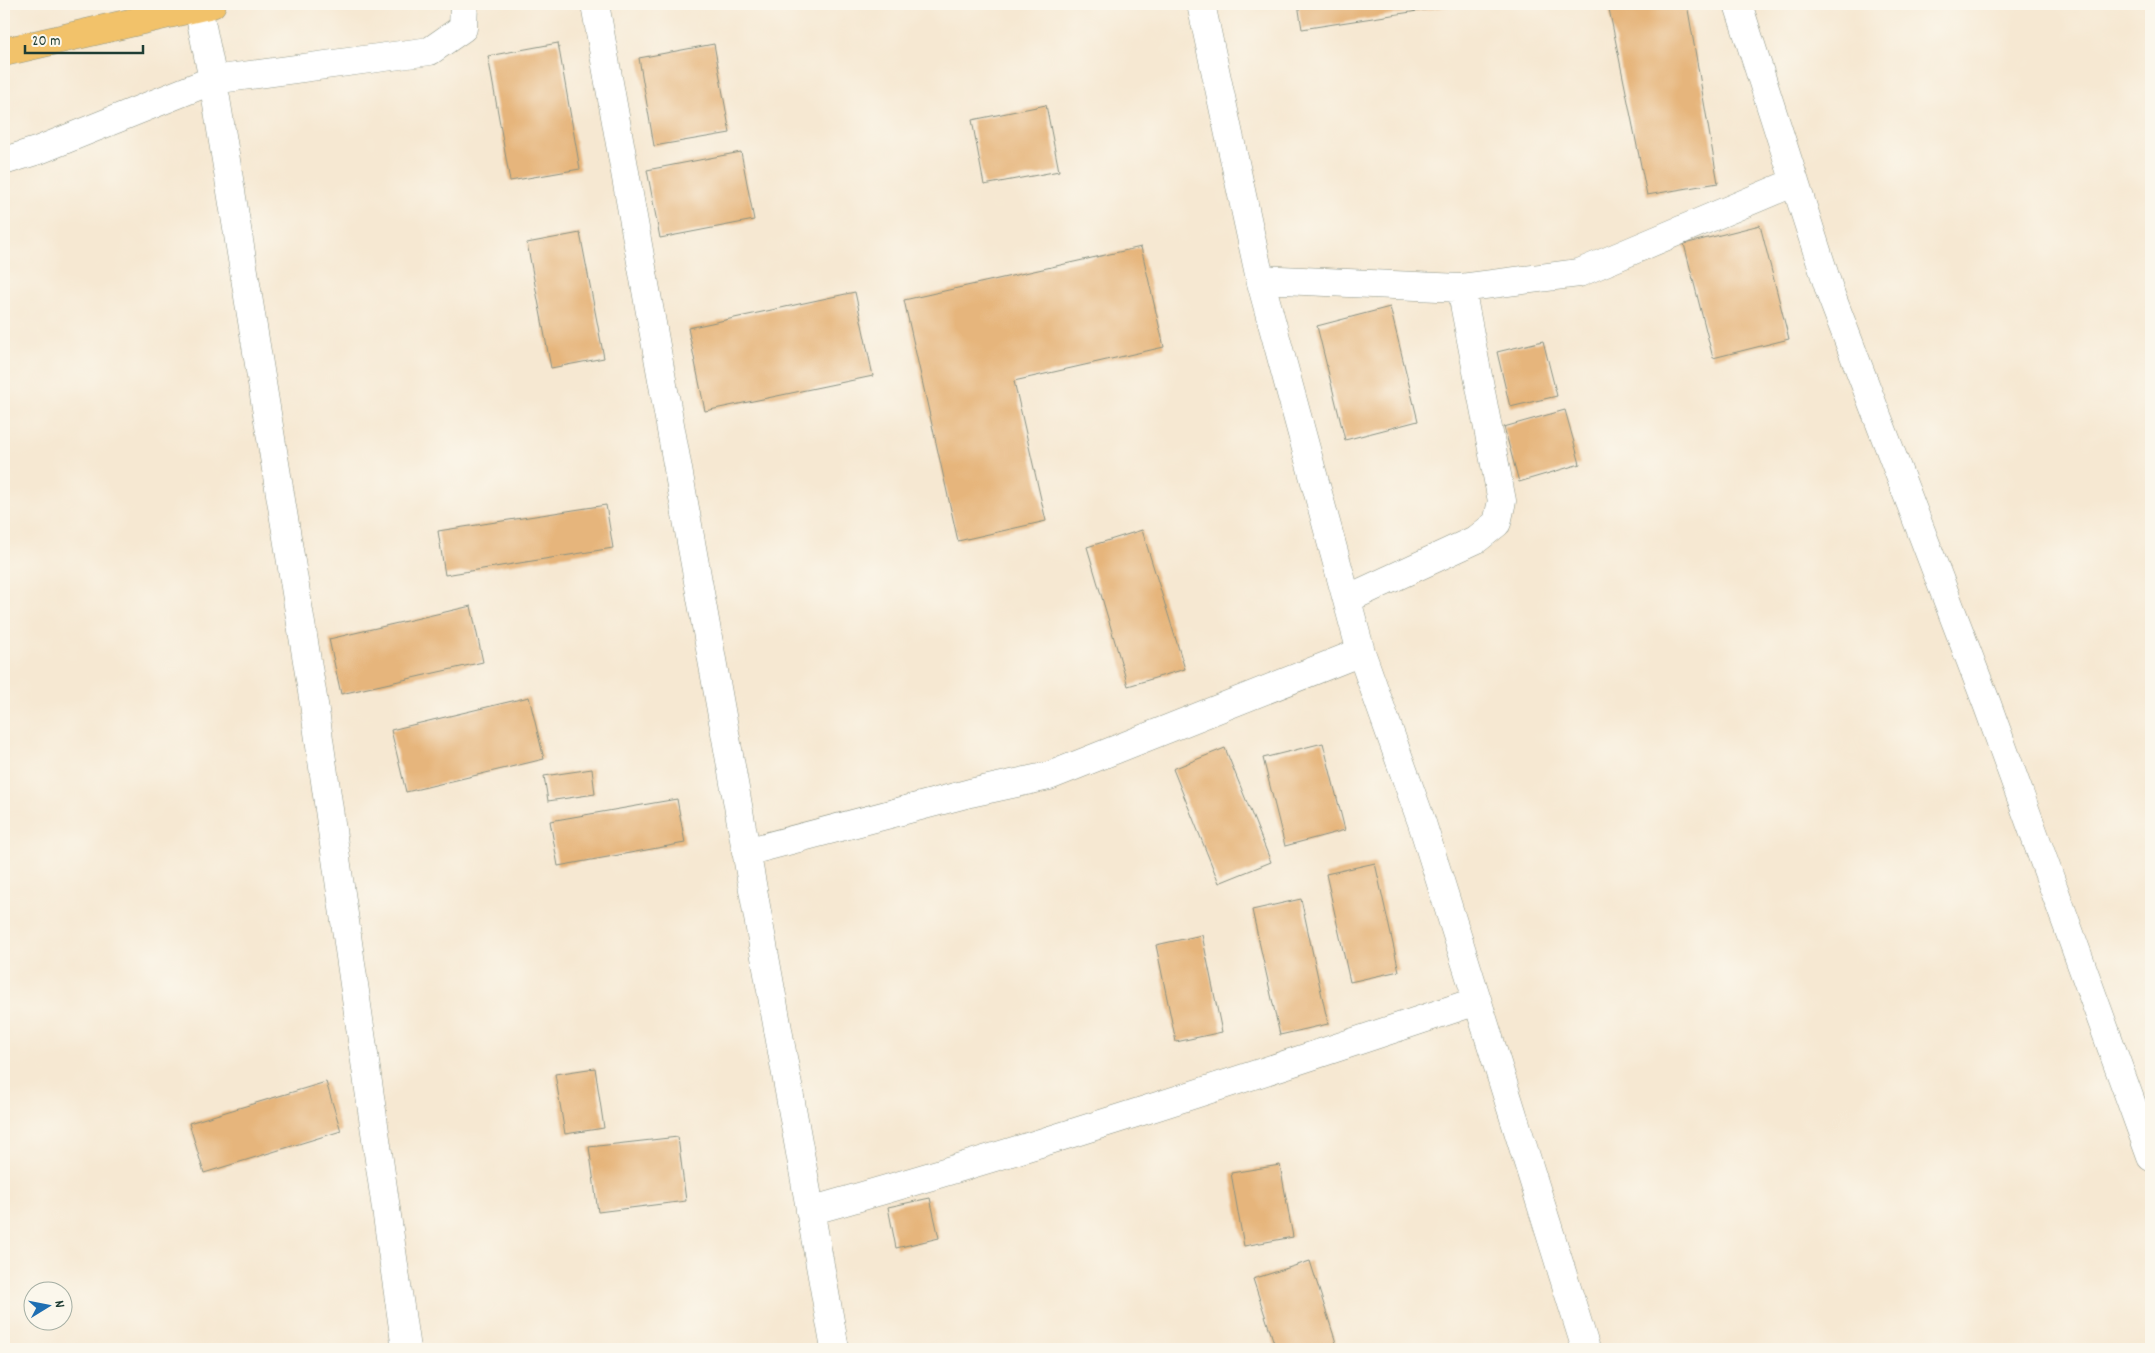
<svg xmlns="http://www.w3.org/2000/svg" width="2155" height="1353" font-family="Dekko,sans-serif">
	<style>
		.building { fill: #e6b57c }
		.lines { fill: none; stroke-linecap: round; stroke-linejoin: round }
		.minor-casing { stroke: #8a9283; stroke-width: 29 }
		.trunk-casing { stroke: #8a9283; stroke-width: 29 }
		.minor { stroke: #fff; stroke-width: 28 }
		.trunk { stroke: #f2c26a; stroke-width: 28 }
	</style>
	<rect width="100%" height="100%" fill="#fbf7ec"/>
	<filter id="ink" filterUnits="userSpaceOnUse"><feTurbulence type="fractalNoise" baseFrequency=".02" numOctaves="2"/><feDisplacementMap in="SourceGraphic" scale="10" xChannelSelector="R" yChannelSelector="G"/><feConvolveMatrix kernelMatrix="1 2 1 2 8 2 1 2 1" color-interpolation-filters="sRGB"/></filter>
	<filter id="wash" filterUnits="userSpaceOnUse"><feTurbulence type="fractalNoise" baseFrequency=".0096" numOctaves="4" result="noise"/><feDisplacementMap in="SourceGraphic" scale="20" xChannelSelector="R" yChannelSelector="G"/><feGaussianBlur stdDeviation="1.12" result="paint"/><feColorMatrix in="noise" values="0 0 0 0 0 0 0 0 0 0 0 0 0 0 0 0 0 1.4 0 .05"/><feComposite in="paint" operator="in"/></filter>
	<g filter="url(#wash)">
		<rect width="100%" height="100%" fill="#f6e8d2"/>
		<g id="blocks">
			<path class="building" d="M1298,4H1455L1456,5L1302,29Z
				M1608,4H1687L1718,183L1647,195Z
				M558,43L580,169L510,181L488,56Z
				M714,44L730,133L654,146L639,58Z
				M1046,105L1059,171L984,185L972,120Z
				M741,152L754,220L660,238L647,170Z
				M1760,225L1789,339L1713,358L1684,244Z
				M580,233L604,358L551,368L527,243Z
				M1141,247L1164,347L1014,381L1046,521L958,541L904,300Z
				M855,292L873,376L705,411L688,328Z
				M1390,307L1418,421L1345,440L1317,326Z
				M1543,341L1557,396L1510,407L1497,352Z
				M1565,410L1580,464L1519,482L1504,427Z
				M606,505L613,548L445,575L438,531Z
				M1142,530L1185,669L1128,686L1087,547Z
				M471,606L483,662L341,694L329,639Z
				M529,697L544,759L406,792L391,730Z
				M1323,743L1345,830L1285,846L1263,758Z
				M1225,748L1271,862L1219,883L1173,769Z
				M592,769L595,794L548,801L544,776Z
				M677,799L685,843L558,866L550,821Z
				M1375,863L1399,971L1350,982L1326,874Z
				M1301,899L1328,1024L1280,1035L1252,910Z
				M1202,935L1222,1032L1176,1042L1156,945Z
				M595,1068L604,1128L565,1134L555,1074Z
				M326,1082L341,1131L204,1173L189,1123Z
				M678,1137L686,1201L598,1212L589,1147Z
				M1280,1165L1293,1237L1244,1246L1231,1173Z
				M930,1198L939,1238L896,1248L888,1207Z
				M1310,1261L1338,1349H1276L1253,1279Z"/>
		</g>
	</g>
	<g filter="url(#ink)">
		<use href="#blocks" fill-opacity="0" stroke="#8a9283" stroke-width="1"/>
		<g class="lines">
			<g class="minor-casing">
				<path id="minor" d="M595,4L835,1349
					M1201,4L1260,279L1361,652L1422,823L1586,1349
					M1738,4L1831,295L1987,704L2151,1157
					M198,7L213,80L314,704L406,1349
					M4,161L39,150L213,80L430,51L463,28L464,4
					M1260,279L1461,288L1579,273L1795,182
					M1347,599L1477,539L1497,523L1502,501L1461,288
					M746,852L970,793L1049,776L1361,652
					M810,1211C1035,1148 1256,1075 1477,1001"/>
			</g>
			<g class="trunk-casing">
				<path id="trunk" d="M4,52L212,4"/>
			</g>
			<use href="#minor" class="minor"/>
			<use href="#trunk" class="trunk"/>
		</g>
	</g>
	<rect width="2155" height="1353" fill="none" stroke="#fbf7ec" stroke-width="20"/>
	<g transform="translate(48 1306) rotate(80)"><circle r="24" fill="#fbf7ec" stroke="#a3ada2"/>
	<path d="M0-4L9 19L0 12L-9 19Z" fill="#1f6fb2"/>
	<text y="-8" font-size="14" font-weight="bold" text-anchor="middle" fill="#1f3d34">N</text>
	</g>
	<path d="M25 45v8h118v-8" fill="none" stroke="#1f3d34" stroke-width="2.5"/>
	<text x="32" y="45" font-size="15" fill="#1f3d34" stroke="#fbf7ec" stroke-width="4" paint-order="stroke">20 m</text>
</svg>
